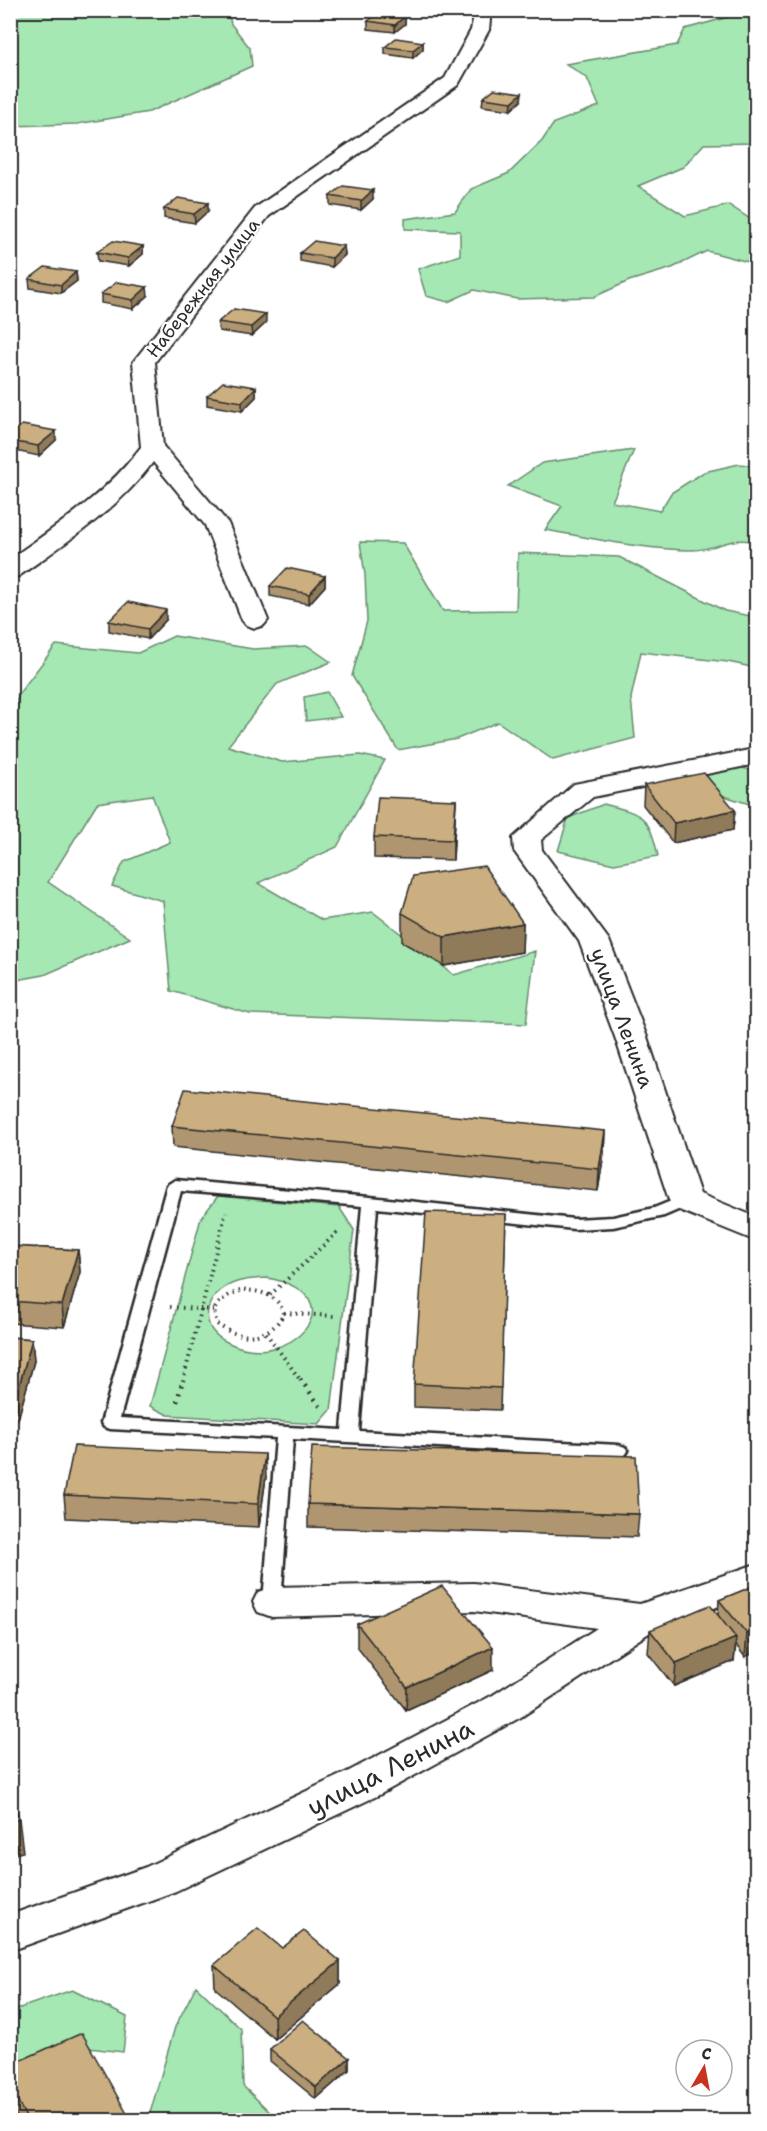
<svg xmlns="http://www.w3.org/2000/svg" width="767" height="2131" font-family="'Shantell Sans',sans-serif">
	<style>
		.green { fill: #a5e8b3; stroke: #688a6f; stroke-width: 1.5; fill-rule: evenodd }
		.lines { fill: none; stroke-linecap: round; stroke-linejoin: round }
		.service-casing { stroke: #2b2b2b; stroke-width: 5 }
		.minor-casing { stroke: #2b2b2b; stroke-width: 4 }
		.path-far1 { stroke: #2b2b2b; stroke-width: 4; stroke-dasharray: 1.5 4.5; stroke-linecap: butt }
		.path { stroke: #2b2b2b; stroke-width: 4.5; stroke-dasharray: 2 6; stroke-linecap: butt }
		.service { fill: #fff; fill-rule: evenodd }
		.minor { fill: #fff; fill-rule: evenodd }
		.wall { fill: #af966f; stroke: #2b2b2b; stroke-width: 1.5 }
		.shaded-wall { fill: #8f7a5a; stroke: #2b2b2b; stroke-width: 1.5 }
		.building { fill: #ccaf81; stroke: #2b2b2b; stroke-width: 1.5 }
		.labels { text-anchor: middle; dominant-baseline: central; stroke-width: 4.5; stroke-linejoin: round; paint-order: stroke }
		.far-street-label { font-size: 18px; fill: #2b2b2b; stroke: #fff }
		.street-label { font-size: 21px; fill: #2b2b2b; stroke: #fff }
		.near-street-label { font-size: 26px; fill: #2b2b2b; stroke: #fff }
	</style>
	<rect width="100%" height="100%" fill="#fff"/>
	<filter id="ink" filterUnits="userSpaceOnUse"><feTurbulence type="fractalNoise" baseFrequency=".0167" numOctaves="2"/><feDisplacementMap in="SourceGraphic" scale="12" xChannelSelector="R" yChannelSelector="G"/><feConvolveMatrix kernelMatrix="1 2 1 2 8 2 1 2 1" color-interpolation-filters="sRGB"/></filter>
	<g filter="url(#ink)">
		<path class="green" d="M10,11H228L231,24L250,48L252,66L149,112L77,124L11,126Z
			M735,11H756V143L704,144L683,167L638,186L685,216L729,205L756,223V264L707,251L672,268L629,281L594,297L517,299L474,290L448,302L426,296L418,269L460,255V231L405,229V219L455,212L471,189L509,173L542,141L554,123L599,106L587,78L566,64L677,45L685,29L732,16Z
			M634,450L612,502L660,511L671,493L704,472L739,464L756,466V542C731,535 717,550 693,550C644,550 593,538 545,530L562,506L508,486L542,463Z
			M360,542L403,543L443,611L516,610L518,553L619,557L725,611L756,617V668L728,662L641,652L631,698L635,738L553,760L498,722L457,739L398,750L352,676L367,621L365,575Z
			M174,636L253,649L308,646L331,662L277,684L228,746L282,762L360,755L385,760L337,847L258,883L322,920L373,912L454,975L535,951L526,1024L250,1014L171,991L163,901L112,886L124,862L170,842L152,795L97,803L48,882L130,938L44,975L11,981L10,718L20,692L56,645L138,653Z
			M327,692L341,717L306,721L304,697Z
			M742,768L756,771V806L711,792L689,773Z
			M604,804C643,814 649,815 658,856L614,864L558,851L568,818Z
			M218,1196L339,1207L354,1230L331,1410L319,1424L168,1415L150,1406L201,1218ZM268,1278C361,1297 288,1374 227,1342C202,1330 201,1304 224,1288C237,1279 253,1279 268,1278Z
			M196,1986L241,2029L243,2086L278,2120H148L175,2027Z
			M72,1990L127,2017L123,2052L80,2047L11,2082V2011Z"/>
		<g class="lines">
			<g class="service-casing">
				<path id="service" d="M175,1180L370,1197L574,1219L613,1217L654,1208L686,1195L692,1196L694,1200L692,1204L664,1216L613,1227L574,1229L377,1208L359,1431L619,1445L625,1447L628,1451L625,1455L619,1457L293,1439L281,1602L279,1607L272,1609L265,1607L263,1602L276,1438L110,1429L104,1427L101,1423L167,1185ZM181,1191L362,1206L342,1430L120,1418Z"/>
			</g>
			<g class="minor-casing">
				<path id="minor" d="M475,10H491L489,30L458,85L269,216L155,362L163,446L228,523L268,620L264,625L255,628L246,625L242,620L205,525L153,462C118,510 66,542 19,576L10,578V559C58,525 106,494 141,447L133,362L255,208L445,78L471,30Z
					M749,750L756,752V764L593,797L541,840L542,850L609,940L647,1037L700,1194L756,1217V1241L674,1208L669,1200L615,1037L579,941L514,851L513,838L574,784Z
					M756,1564V1593L655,1629L521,1717L379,1795L176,1891L10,1951V1915L146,1867L349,1771L493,1695L597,1628L474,1611L272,1617L258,1612L253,1602L258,1592L272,1587L474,1583L640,1604Z"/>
			</g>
			<path class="path-far1" d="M244,1290C262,1291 277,1295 284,1313C270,1341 240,1341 217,1324L214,1310C221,1298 231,1293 244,1290Z
				M270,1295L340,1230
				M170,1307L214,1310
				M284,1313L334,1316
				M266,1333L301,1381
				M183,1381L226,1212"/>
			<path class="path" d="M300,1379L323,1410
				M177,1402L183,1379"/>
			<use href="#service" class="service"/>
			<use href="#minor" class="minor"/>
		</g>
		<path class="wall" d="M405,16V24L395,32L368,29V21Z
			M423,42V49L413,58L385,54V47Z
			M483,98L521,101L511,110L482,106Z
			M330,196L373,199L361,210L330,205Z
			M164,209L208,211L195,223L164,218Z
			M143,246V254L129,266L98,261L97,252Z
			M344,246L345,255L332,267L300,261V253Z
			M76,272L77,281L61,293L30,288L29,279Z
			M101,294L148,296L133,309L101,303Z
			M218,322L266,323L252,336L219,331Z
			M256,387V397L242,411L207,405V396Z
			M10,434L56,440L39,456L10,450Z
			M325,576V586L309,604L270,596V586Z
			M166,620L148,639L109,631V621Z
			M644,785L735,810L733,830L673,843L643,805Z
			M456,800L453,860L374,858V837Z
			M402,913L523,923L522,952L444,966L402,942Z
			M172,1126L605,1131L604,1153L598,1191L173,1147Z
			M506,1214L500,1410L414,1407V1384Z
			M10,1246L78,1250L80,1272L64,1327L10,1323Z
			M10,1337L32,1339L34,1361L18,1419H10Z
			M266,1477L259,1527L66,1518L64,1495Z
			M308,1504L639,1514L637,1537L308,1527Z
			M756,1585L745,1657L736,1645L734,1661L674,1686L648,1653L650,1630L718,1615L719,1600Z
			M357,1624L493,1670L406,1710L357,1647Z
			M282,1948L340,1961V1984L275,2039L215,1988L214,1965Z
			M270,2049L349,2058V2070L316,2099L270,2061Z
			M10,2065L131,2121H19L10,2103Z"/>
		<path class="shaded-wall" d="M405,16V24L395,32V25Z
			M423,42V49L413,58V50Z
			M522,93L521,101L511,110L512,102Z
			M373,190V199L361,210V201Z
			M208,203V211L195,223L194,214Z
			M143,246V254L129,266L128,258Z
			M344,246L345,255L332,267V258Z
			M76,272L77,281L61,293V285Z
			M147,287L148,296L133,309V300Z
			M266,314V323L252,336L251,327Z
			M256,387V397L242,411V402Z
			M56,431V440L39,456L38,446Z
			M325,576V586L309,604V594Z
			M166,610V620L148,639V629Z
			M456,800L453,860V840Z
			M735,810L733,830L673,843L674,823Z
			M523,923L522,952L444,966V937Z
			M605,1131L604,1153L598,1191L599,1169Z
			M78,1250L80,1272L64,1327L62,1305Z
			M32,1339L34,1361L18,1419L16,1397Z
			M265,1454L266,1477L259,1527L258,1504Z
			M756,1630V1652L745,1657L747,1634Z
			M736,1638L734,1661L674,1686L676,1663Z
			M493,1647V1670L406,1710L407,1687Z
			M19,1819L23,1852L10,1855V1822Z
			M340,1961V1984L275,2039L274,2016Z
			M349,2058V2070L316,2099V2087Z"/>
		<path class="building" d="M379,13L405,16L395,25L368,21Z
			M396,38L423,42L413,50L385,47Z
			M494,89L522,93L512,102L483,98Z
			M343,186L373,190L361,201L330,196Z
			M178,198L208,203L194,214L164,209Z
			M113,241L143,246L128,258L97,252Z
			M314,241L344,246L332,258L300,253Z
			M45,267L76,272L61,285L29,279Z
			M117,282L147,287L133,300L101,294Z
			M234,309L266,314L251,327L218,322Z
			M223,382L256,387L242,402L207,396Z
			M22,425L56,431L38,446L10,441V434Z
			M287,568L325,576L309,594L270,586Z
			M128,602L166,610L148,629L109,621Z
			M704,773L735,810L674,823L644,785Z
			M378,797L456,800L453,840L374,837Z
			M484,866L523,923L444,937L402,913L413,876Z
			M185,1089L605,1131L599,1169L172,1126Z
			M426,1212L506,1214L501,1388L414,1384Z
			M10,1246L78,1250L62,1305L10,1301Z
			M10,1337L32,1339L16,1397L10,1396Z
			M74,1446L265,1454L258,1504L64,1495Z
			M312,1447L636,1456L639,1514L308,1504Z
			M756,1585V1630L747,1634L719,1600Z
			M442,1586L493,1647L407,1687L357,1624Z
			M710,1605L736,1638L676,1663L650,1630Z
			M10,1781L19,1819L10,1822Z
			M258,1928L282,1948L304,1931L340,1961L274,2016L214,1965Z
			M303,2020L349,2058L316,2087L270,2049Z
			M82,2033L131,2121H28L10,2086V2065Z"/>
	</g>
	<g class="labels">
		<g class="far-street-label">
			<text transform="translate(203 288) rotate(-52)">Набережная улица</text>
		</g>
		<g class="street-label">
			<text transform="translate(622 1018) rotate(70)">улица Ленина</text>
		</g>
		<g class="near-street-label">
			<text transform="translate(390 1767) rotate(-27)">улица Ленина</text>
		</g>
	</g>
	<rect width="767" height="2131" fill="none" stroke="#fff" stroke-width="36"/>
	<rect x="18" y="18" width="731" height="2095" fill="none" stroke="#2b2b2b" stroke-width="2" filter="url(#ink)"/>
	<g transform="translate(704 2068) rotate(10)"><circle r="28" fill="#ffffff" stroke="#aaaaaa" stroke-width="1.5"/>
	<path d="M0-4.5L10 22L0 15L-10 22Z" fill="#c8321e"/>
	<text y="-9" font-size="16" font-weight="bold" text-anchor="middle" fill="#2b2b2b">С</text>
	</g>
</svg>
